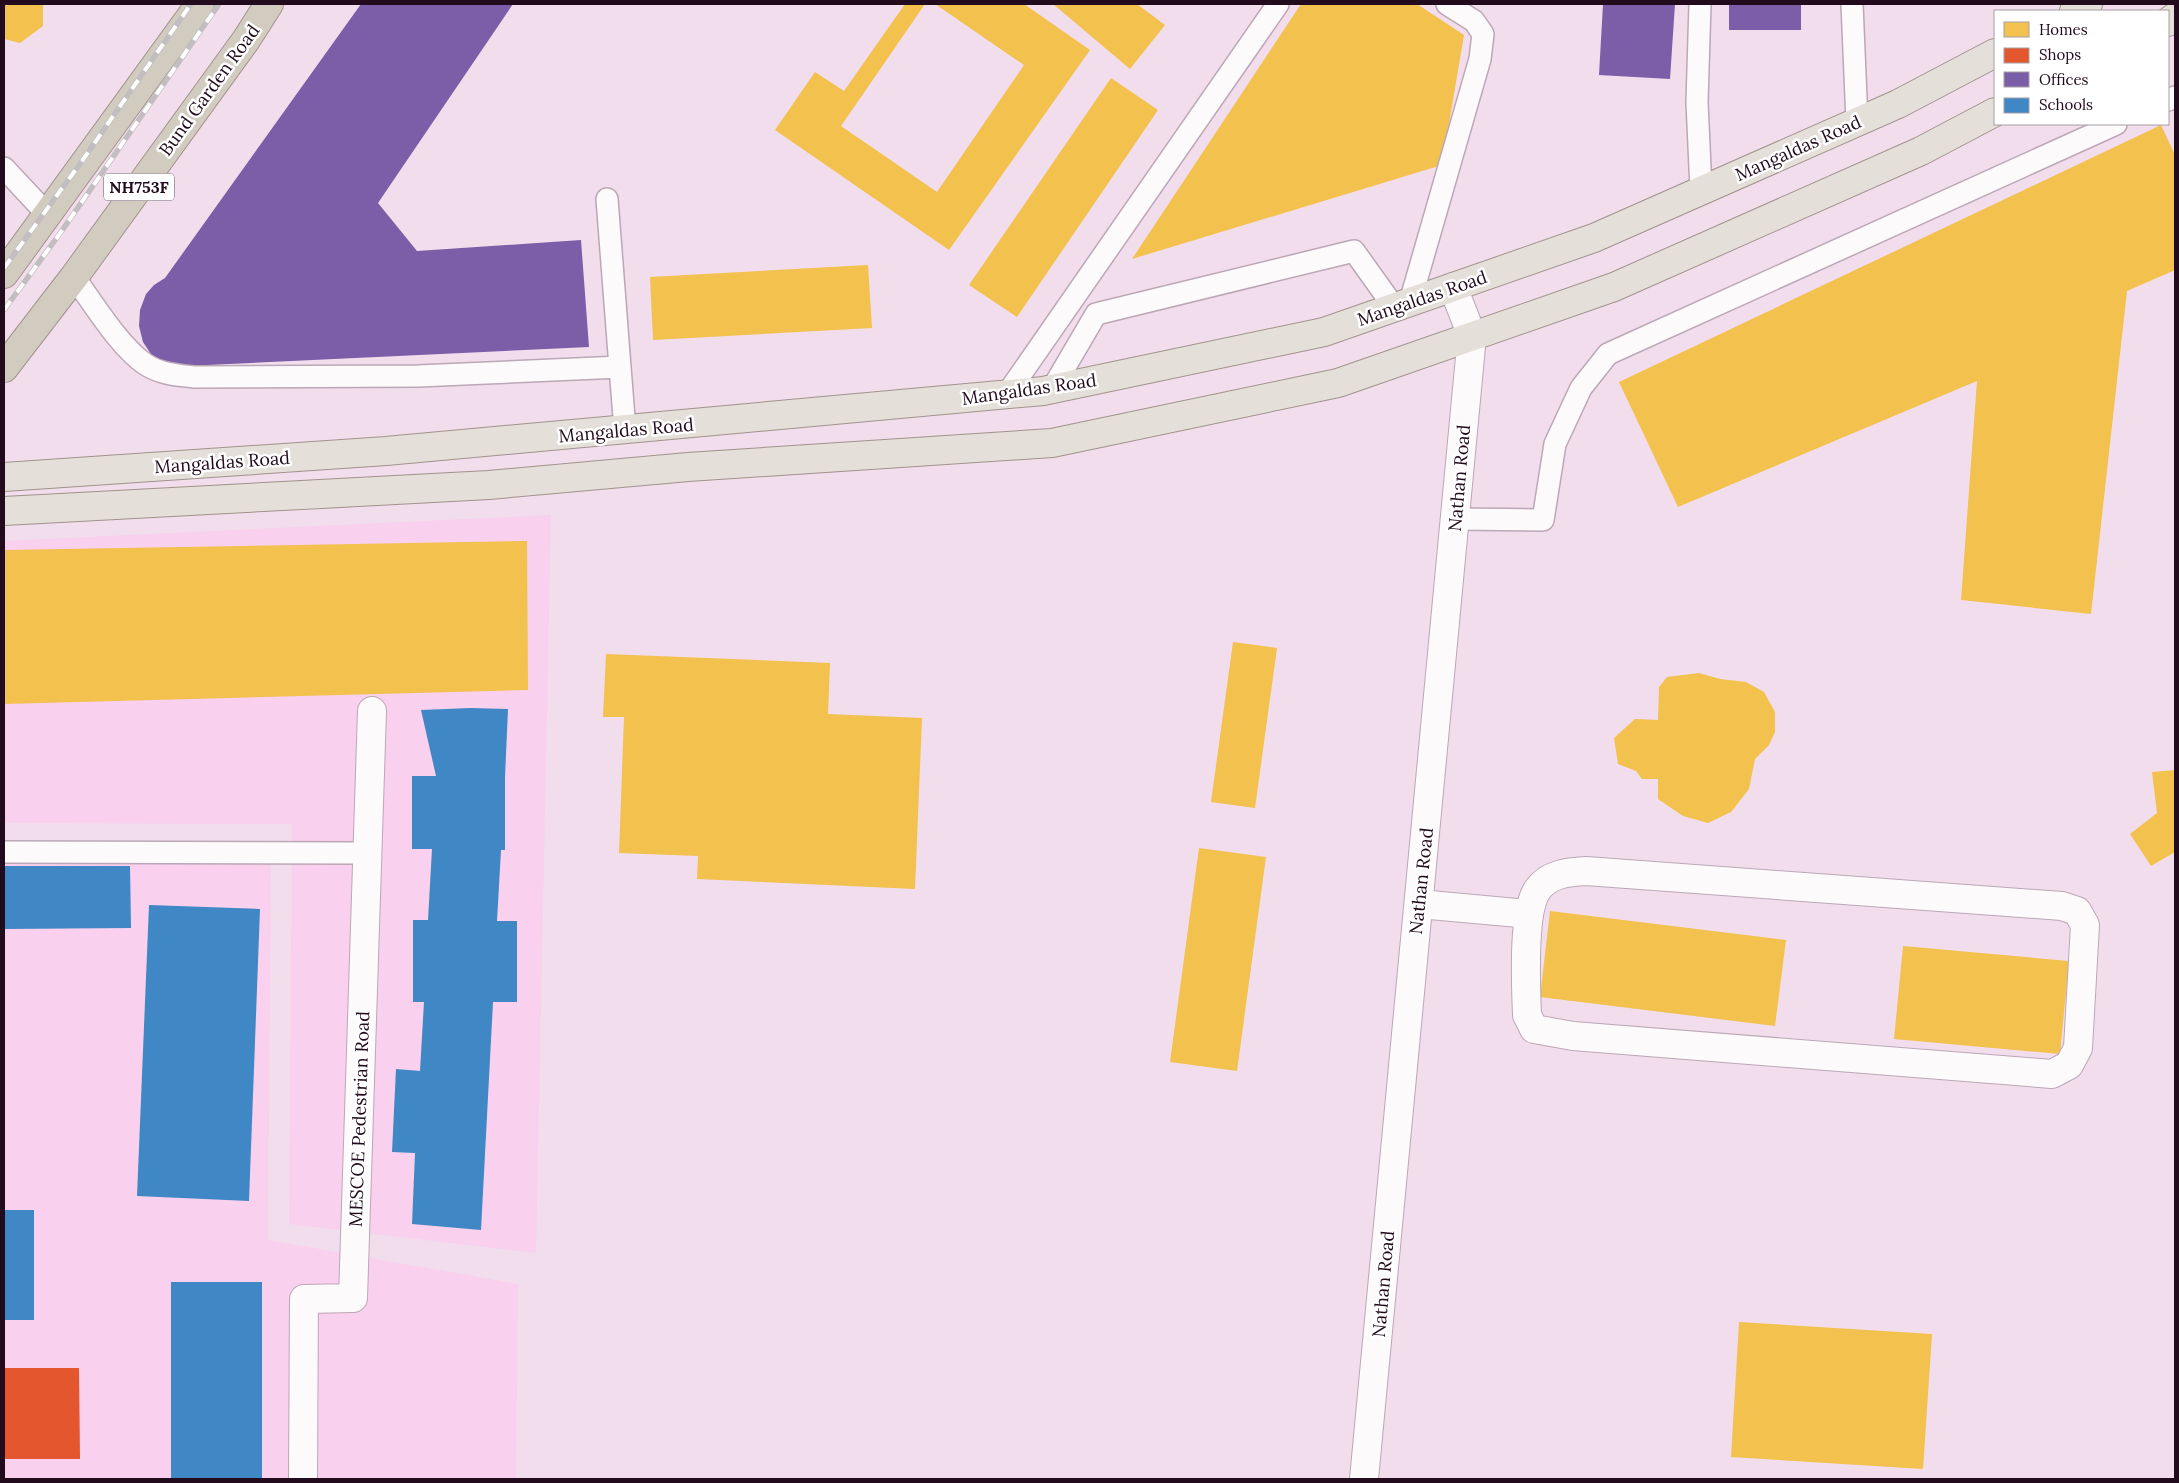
<svg xmlns="http://www.w3.org/2000/svg" width="2179" height="1483" font-family="Lora,serif">
	<style>
		.built { fill: #f9d0ed }
		.homes { fill: #f2c14e }
		.shops { fill: #e4572e }
		.offices { fill: #7b5ea7 }
		.schools { fill: #3f88c5 }
		.lines { fill: none; stroke-linecap: round; stroke-linejoin: round }
		.lane-casing { stroke: #bca7b6; stroke-width: 24 }
		.street-casing { stroke: #bca7b6; stroke-width: 30 }
		.primary-casing { stroke: #a1938c; stroke-width: 30 }
		.highway-casing { stroke: #a1938c; stroke-width: 30 }
		.lane { stroke: #fdfafc; stroke-width: 21 }
		.street { stroke: #fdfafc; stroke-width: 28 }
		.primary { stroke: #e4dfd8; stroke-width: 28 }
		.highway { stroke: #d2ccc0; stroke-width: 28 }
		.rail-casing { stroke: #c2bdc1; stroke-width: 5.5 }
		.rail { stroke: #fff; stroke-width: 4; stroke-dasharray: 11; stroke-linecap: butt }
		.labels { text-anchor: middle; dominant-baseline: central; stroke-width: 5; stroke-linejoin: round; paint-order: stroke }
		.shield { fill: #fff; stroke: #645460; stroke-width: 1 }
		.shield-label { font-size: 16px; font-weight: bold; fill: #220b1c }
		.street-label { font-size: 18px; fill: #220b1c; stroke: #fff }
	</style>
	<rect width="100%" height="100%" fill="#f2ddec"/>
	<path class="built" d="M551,515L536,1253L289,1224L292,824L4,823V541Z
		M4,856L271,857L268,1240L518,1284L516,1479H4Z"/>
	<path class="homes" d="M4,4H43V26L20,43L4,39Z
		M905,4H925L841,126L937,192L1024,65L935,4H1024L1090,50L949,250L775,130L815,72L844,91Z
		M1053,4H1137L1165,25L1130,69Z
		M1301,4H1417L1464,35L1442,165L1132,259Z
		M1111,78L1158,110L1017,317L969,285Z
		M2161,125L2175,155V270L2127,291L2091,614L1961,600L1977,381L1678,507L1619,382Z
		M868,265L872,328L653,340L650,277Z
		M527,541L528,690L4,704V550Z
		M1233,642L1277,648L1255,808L1211,802Z
		M606,654L830,663L828,714L922,718L915,889L697,879L698,856L619,853L624,717H603Z
		M1699,673L1720,679L1746,682L1764,692L1775,712V732L1769,745L1755,759L1749,789L1731,812L1708,823L1683,816L1658,799V779H1642L1636,771L1618,764L1614,738L1635,719L1658,720L1659,687L1667,677Z
		M2175,770V852L2151,866L2130,834L2157,813L2152,772Z
		M1199,848L1266,857L1237,1071L1170,1062Z
		M1550,911L1786,940L1775,1026L1540,997Z
		M1903,946L2069,961L2060,1054L1894,1039Z
		M1739,1322L1932,1334L1923,1469L1731,1457Z"/>
	<path class="shops" d="M4,1368H79L80,1459H4Z"/>
	<path class="offices" d="M361,4H513L378,203L417,251L581,240L589,347L208,365L196,368L164,364L151,354L143,342L139,326L140,310L146,294L154,285L165,278Z
		M1603,4H1675L1670,79L1599,75Z
		M1729,4H1801V30H1729Z"/>
	<path class="schools" d="M470,708L508,709L505,777V850H501L497,921H517V1002H493L481,1230L412,1224L415,1153L392,1152L396,1069L420,1071L424,1002H413V920H428L432,849H412V776H436L421,710Z
		M4,866H130L131,928L4,929Z
		M149,905L260,909L249,1201L137,1196Z
		M4,1210H34V1320H4Z
		M171,1282H262V1479H171Z"/>
	<g class="lines">
		<g class="lane-casing">
			<path id="lane" d="M1700,4L1697,102L1701,190
				M1852,4L1857,122
				M2168,100L2175,97
				M4,168L47,214
				M607,199L620,367
				M74,277C93,303 119,346 145,364C160,374 177,375 194,377L418,376L620,367L625,430
				M1410,302L1480,59L1483,34L1474,21L1447,4
				M1052,389L1096,314L1354,251L1394,307
				M1007,394L1278,4
				M1455,519L1543,520L1555,444L1581,388L1608,354L2116,124
				M4,852L368,853"/>
		</g>
		<g class="street-casing">
			<path id="street" d="M1586,871L2062,906L2077,911L2085,925L2078,1048L2069,1065L2052,1074L1573,1036L1534,1029L1527,1015C1526,987 1522,910 1538,889C1549,874 1568,872 1586,871Z
				M1419,904L1529,914
				M303,1479L304,1299L353,1298L372,711
				M1364,1479L1472,336L1453,287"/>
		</g>
		<g class="primary-casing">
			<path id="primary" d="M2074,11L2088,4
				M2168,22L2175,17
				M4,477L386,451L1043,391L1324,332L1594,238L1898,104L1995,53
				M4,511L489,485L688,467L1052,443L1338,383L1614,287L1921,151L1995,112"/>
		</g>
		<g class="highway-casing">
			<path id="highway" d="M4,274L200,4
				M4,368L74,277L246,40L269,4"/>
		</g>
		<use href="#lane" class="lane"/>
		<use href="#street" class="street"/>
		<use href="#primary" class="primary"/>
		<use href="#highway" class="highway"/>
		<g class="rail-casing">
			<path id="rail" d="M4,268L82,161L191,4
				M4,310L61,232L219,4"/>
		</g>
		<use href="#rail" class="rail"/>
	</g>
	<g class="labels">
		<rect class="shield" x="104" y="173.5" width="70" height="27" rx="4"/>
		<g class="shield-label">
			<text x="139" y="187">NH753F</text>
		</g>
		<g class="street-label">
			<text transform="translate(209 90) rotate(-54)">Bund Garden Road</text>
			<text transform="translate(1798 148) rotate(-24)">Mangaldas Road</text>
			<text transform="translate(1422 298) rotate(-19)">Mangaldas Road</text>
			<text transform="translate(1029 389) rotate(-8)">Mangaldas Road</text>
			<text transform="translate(626 430) rotate(-5)">Mangaldas Road</text>
			<text transform="translate(222 462) rotate(-4)">Mangaldas Road</text>
			<text transform="translate(1459 478) rotate(-85)">Nathan Road</text>
			<text transform="translate(1421 881) rotate(-84)">Nathan Road</text>
			<text transform="translate(359 1119) rotate(-88)">MESCOE Pedestrian Road</text>
			<text transform="translate(1383 1284) rotate(-85)">Nathan Road</text>
		</g>
	</g>
	<rect width="2179" height="1483" fill="none" stroke="#220b1c" stroke-width="10"/>
	<rect x="1994" y="10" width="175" height="115" fill="#ffffff" stroke="#a79da4"/>
	<rect x="2004" y="22" width="25" height="15" fill="#f2c14e" stroke="#a79da4"/>
	<text x="2039" y="35" font-size="15" fill="#220b1c">Homes</text>
	<rect x="2004" y="48" width="25" height="15" fill="#e4572e" stroke="#a79da4"/>
	<text x="2039" y="60" font-size="15" fill="#220b1c">Shops</text>
	<rect x="2004" y="72" width="25" height="15" fill="#7b5ea7" stroke="#a79da4"/>
	<text x="2039" y="85" font-size="15" fill="#220b1c">Offices</text>
	<rect x="2004" y="98" width="25" height="15" fill="#3f88c5" stroke="#a79da4"/>
	<text x="2039" y="110" font-size="15" fill="#220b1c">Schools</text>
</svg>
